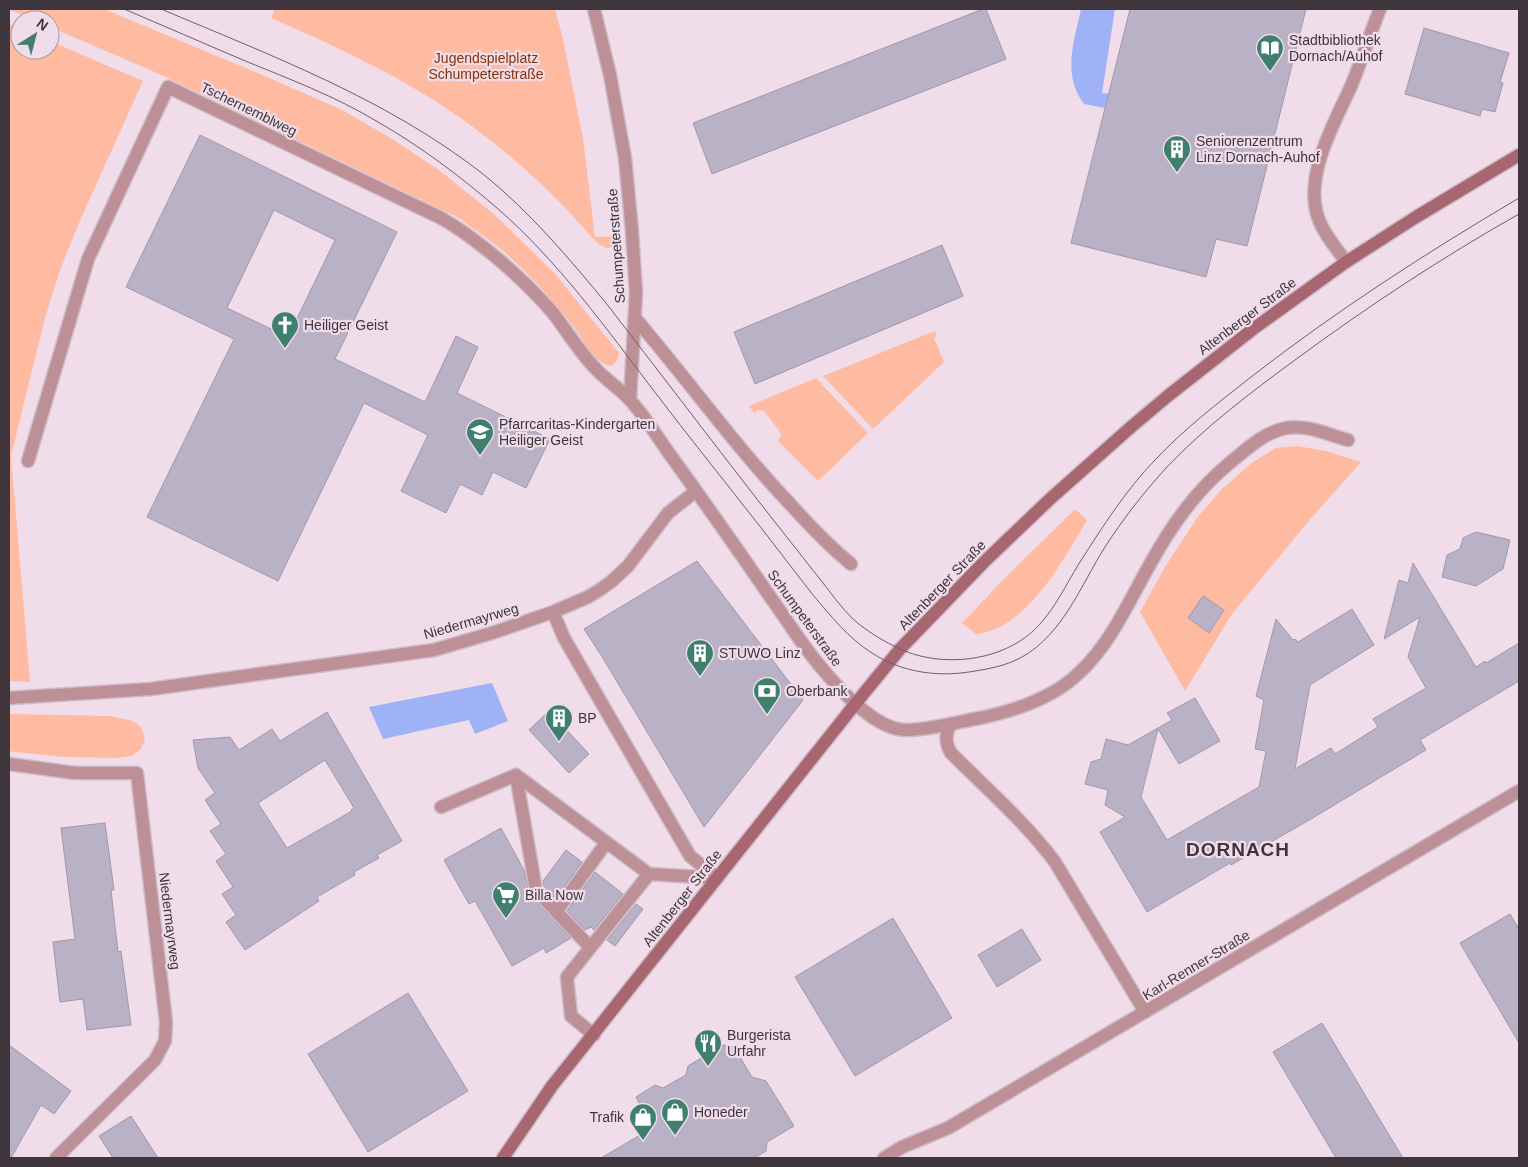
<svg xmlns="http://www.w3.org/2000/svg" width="1528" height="1167" font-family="Arial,sans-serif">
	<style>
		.green { fill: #febba1 }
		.water { fill: #9fb2f5 }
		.building { fill: #b9b1c5; stroke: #a098ac; fill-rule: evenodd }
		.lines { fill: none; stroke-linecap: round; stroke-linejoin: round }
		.lane-casing { stroke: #cdbbc7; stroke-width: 15 }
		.street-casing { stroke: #cdbbc7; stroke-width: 15 }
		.secondary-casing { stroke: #cdbbc7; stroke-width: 15 }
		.lane { stroke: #bd8f96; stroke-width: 12 }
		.street { stroke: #bd8f96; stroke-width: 12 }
		.secondary { stroke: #a76670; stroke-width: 12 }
		.tram { stroke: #6c6068; stroke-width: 1 }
		.labels { text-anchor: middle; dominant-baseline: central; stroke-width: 4.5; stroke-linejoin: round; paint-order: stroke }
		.poi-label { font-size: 14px; fill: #3e363c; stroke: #f1dcea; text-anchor: start }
		.park-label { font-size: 14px; fill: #843208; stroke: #f1dcea }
		.street-label { font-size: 14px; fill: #3e363c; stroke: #f1dcea }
		.district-label { font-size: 19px; font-weight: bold; letter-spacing: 1px; fill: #3e363c; stroke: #f1dcea }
	</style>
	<rect width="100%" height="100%" fill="#f1dcea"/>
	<path class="green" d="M9,9H104L258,73L342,110L389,137L439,170L495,215L556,275L619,353L617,361L611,366C594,363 585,342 575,329C554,301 529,273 502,250C489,239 473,229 459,218L157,73L50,27V20H33Z
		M275,9H555L562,35L583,138L595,237L619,236L618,242L613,247L606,248L599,244C588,234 579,222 568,211C543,185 515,159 486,137C422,86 346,51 271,18Z
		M9,24L20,29V50H50V41L143,81L78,225L60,270L45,318L11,456L30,682L9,681Z
		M935,331L937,336L934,338L944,362L873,429L823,376Z
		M816,378L868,433L818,481L778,441L781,436L780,432L764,411L758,410L754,413L749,406Z
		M1297,446L1326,451L1361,462L1307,523L1232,614L1185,691L1140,612L1165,567L1197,518L1222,489L1253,462L1276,448Z
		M1075,509L1087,520C1064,559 1027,629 976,634L962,623L1002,581Z
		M9,714L108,716L130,720L139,725L142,730L145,739L141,749L132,756L116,758L65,757L15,752L9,751Z"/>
	<path class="water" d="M1081,9H1115L1102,93L1109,94L1105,108L1084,104C1062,75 1074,41 1081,9Z
		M492,683L508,721L475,734L469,720L383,739L369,707Z"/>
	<path class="building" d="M983,9H986L1006,59L712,174L693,123Z
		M1130,9H1306L1247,246L1216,239L1206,277L1071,243Z
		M1424,28L1509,53L1500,82L1503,83L1495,112L1482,109L1480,116L1405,94Z
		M200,135L397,232L335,359L425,402L456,336L478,347L457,393L550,439L526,488L493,472L482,495L460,484L446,513L401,491L428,435L364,403L278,581L147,517L234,339L126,287ZM274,210L335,240L288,337L227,308Z
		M942,245L963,296L755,384L734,332Z
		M1476,532L1510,540L1503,569L1476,586L1442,577L1447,555L1460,549L1463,538Z
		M697,561L803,700L704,827L601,655L584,629Z
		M1413,563L1476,667L1485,661L1486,663L1519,643V681L1420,740L1426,750L1311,819L1231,865L1230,863L1147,912L1100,832L1125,817L1105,805L1108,790L1085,784L1091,762L1101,759L1106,739L1128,745L1172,720L1167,713L1195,698L1220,741L1179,764L1158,729L1141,797L1167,840L1259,787L1266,751L1255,749L1264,700L1256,696L1276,619L1293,640L1295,639L1298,642L1352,609L1374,645L1310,685L1295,769L1331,748L1335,754L1378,727L1373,719L1426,688L1408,657L1420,617L1384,639L1399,580L1408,583Z
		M1203,596L1224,610L1209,633L1188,618Z
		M549,711L589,754L569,773L529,730Z
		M327,712L402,841L377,855L379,858L354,872L355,875L317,897L319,901L245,950L226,922L236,915L222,894L233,887L216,861L226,854L210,831L221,824L205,800L215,793L198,768L193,740L230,737L239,750L272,729L280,741ZM325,760L354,808L351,810L352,811L287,848L258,803Z
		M105,823L114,890H111L118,952L121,951L131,1025L87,1030L83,999L60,1002L53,942L75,939L61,828Z
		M501,828L524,870L530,895L571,938L546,953L544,948L512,966L475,901L469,904L444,860Z
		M566,850L582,862L556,899L544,886L543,881Z
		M595,872L623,894L594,930L591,927L585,930L567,911Z
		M636,904L643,909L615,946L607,940Z
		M1510,914L1519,929V1043L1460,943Z
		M893,918L952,1018L855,1076L795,977Z
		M1022,929L1041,960L997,987L978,955Z
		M408,993L468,1091L368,1152L308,1054Z
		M1322,1023L1377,1115L1403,1158H1336L1273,1052Z
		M9,1045L71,1091L54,1114L41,1105L11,1158H9Z
		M722,1045L734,1047L752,1077L766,1081L794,1126L767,1142L766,1151L754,1158H601L652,1128L636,1097L655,1085L663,1088L686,1075L688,1066Z
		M131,1116L158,1158H113L99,1136Z"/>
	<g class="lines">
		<g class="lane-casing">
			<path id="lane" d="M635,318C688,380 735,446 791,505C810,526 829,546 851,564
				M951,724C945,734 945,742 951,753C986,788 1025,822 1055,862L1145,1012
				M516,775L536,890L590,947
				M441,807L516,775L649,874
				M556,912L606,843
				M594,1035L571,1016L567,977L649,874L717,878"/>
		</g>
		<g class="street-casing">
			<path id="street" d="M594,9L610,75L625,158L632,231L636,292L630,400
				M1346,262C1335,246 1320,230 1316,210C1307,169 1336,120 1352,84C1362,59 1370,34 1380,9
				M28,461L88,259L168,87L441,218C478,239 525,280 553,313C567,331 580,353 596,369C606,380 619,388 629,399C645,416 658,438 671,456C705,503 738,550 771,598C787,620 802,645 820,666C838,688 875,729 905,730C927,730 953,723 975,719C1011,712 1051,700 1079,673C1111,643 1128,603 1149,566C1171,526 1196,490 1232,461C1248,448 1265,432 1286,428C1306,424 1329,435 1348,440
				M553,612L564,638L690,856L717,878
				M9,698L151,689L273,672L434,650L492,633L553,612L588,597L601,589L612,581L628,566L668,513L696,491
				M9,764L75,773H137L166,1022L165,1041L155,1060L56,1158
				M884,1158L902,1147L948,1128L1519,791"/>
		</g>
		<g class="secondary-casing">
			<path id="secondary" d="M503,1158L552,1086L856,703L900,649L983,563L1050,499L1131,427L1169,395L1253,329L1346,262L1416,217L1519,155"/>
		</g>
		<use href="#lane" class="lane"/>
		<use href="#street" class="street"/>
		<use href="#secondary" class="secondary"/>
		<path class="tram" d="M124,9C164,26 203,43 243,60C289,79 335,96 378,122C420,146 460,176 497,208C558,261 605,327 654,391C689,437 726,483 762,529C779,551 796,573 813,595C831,616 848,638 872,653C901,672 936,677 969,672C988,669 1006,666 1022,657C1063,634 1081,585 1105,547C1123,519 1144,492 1167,467C1205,427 1250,393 1295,360C1367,307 1441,258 1519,214
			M161,9C272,56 387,99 483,174C529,211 568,257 606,303C657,369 708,436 760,503C781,530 802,556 823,583C834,597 846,614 860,625C872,634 885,642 898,648C935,666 986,663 1020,641C1049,623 1063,589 1080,562C1103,526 1126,490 1155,460C1184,429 1218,403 1251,377C1336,311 1426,253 1519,198"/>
	</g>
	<defs>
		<g id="library-pin" transform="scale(1.4375)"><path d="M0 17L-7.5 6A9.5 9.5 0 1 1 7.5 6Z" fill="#3f7f6e" stroke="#f1dcea"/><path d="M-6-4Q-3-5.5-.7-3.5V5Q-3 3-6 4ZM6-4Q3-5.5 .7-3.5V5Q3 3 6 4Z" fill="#fff"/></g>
		<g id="building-pin" transform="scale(1.4375)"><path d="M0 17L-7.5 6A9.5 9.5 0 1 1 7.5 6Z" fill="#3f7f6e" stroke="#f1dcea"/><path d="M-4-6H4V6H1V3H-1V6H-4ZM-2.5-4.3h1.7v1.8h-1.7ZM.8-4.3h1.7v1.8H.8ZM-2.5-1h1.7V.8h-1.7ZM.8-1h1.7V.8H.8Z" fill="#fff"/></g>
		<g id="church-pin" transform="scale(1.4375)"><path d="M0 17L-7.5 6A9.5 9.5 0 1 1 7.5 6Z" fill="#3f7f6e" stroke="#f1dcea"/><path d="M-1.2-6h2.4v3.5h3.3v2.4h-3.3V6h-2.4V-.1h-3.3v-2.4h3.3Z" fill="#fff"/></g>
		<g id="school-pin" transform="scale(1.4375)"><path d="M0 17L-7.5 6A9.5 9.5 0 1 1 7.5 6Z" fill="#3f7f6e" stroke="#f1dcea"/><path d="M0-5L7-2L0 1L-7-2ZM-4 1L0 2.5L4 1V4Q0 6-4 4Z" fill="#fff"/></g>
		<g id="bank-pin" transform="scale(1.4375)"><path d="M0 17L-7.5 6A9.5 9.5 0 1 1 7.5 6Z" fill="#3f7f6e" stroke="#f1dcea"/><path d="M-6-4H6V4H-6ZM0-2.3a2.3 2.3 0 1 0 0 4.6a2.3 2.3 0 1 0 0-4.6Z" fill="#fff"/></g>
		<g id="supermarket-pin" transform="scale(1.4375)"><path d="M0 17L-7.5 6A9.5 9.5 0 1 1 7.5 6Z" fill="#3f7f6e" stroke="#f1dcea"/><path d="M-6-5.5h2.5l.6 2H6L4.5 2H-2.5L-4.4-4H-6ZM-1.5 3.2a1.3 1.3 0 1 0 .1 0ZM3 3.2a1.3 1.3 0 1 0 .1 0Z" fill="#fff"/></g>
		<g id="restaurant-pin" transform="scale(1.4375)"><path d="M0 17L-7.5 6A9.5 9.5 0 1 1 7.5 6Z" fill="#3f7f6e" stroke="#f1dcea"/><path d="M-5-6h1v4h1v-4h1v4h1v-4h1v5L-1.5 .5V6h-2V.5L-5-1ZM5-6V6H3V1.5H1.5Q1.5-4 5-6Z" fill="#fff"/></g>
		<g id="shop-pin" transform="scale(1.4375)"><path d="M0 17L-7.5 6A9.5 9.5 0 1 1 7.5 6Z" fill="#3f7f6e" stroke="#f1dcea"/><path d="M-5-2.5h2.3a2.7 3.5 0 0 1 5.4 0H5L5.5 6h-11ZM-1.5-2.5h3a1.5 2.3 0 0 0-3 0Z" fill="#fff"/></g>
	</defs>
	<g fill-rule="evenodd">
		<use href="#library-pin" x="1270" y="48"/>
		<use href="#building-pin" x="1177" y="149"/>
		<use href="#church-pin" x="285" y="325"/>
		<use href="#school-pin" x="480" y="432"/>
		<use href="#building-pin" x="700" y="653"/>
		<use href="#bank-pin" x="767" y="691"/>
		<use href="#building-pin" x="559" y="718"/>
		<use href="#supermarket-pin" x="506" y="895"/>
		<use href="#restaurant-pin" x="708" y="1043"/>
		<use href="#shop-pin" x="675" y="1112"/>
		<use href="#shop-pin" x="643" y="1117"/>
	</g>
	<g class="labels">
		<g class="poi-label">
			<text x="1289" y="40">Stadtbibliothek<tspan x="1289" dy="16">Dornach/Auhof</tspan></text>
			<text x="1196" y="141">Seniorenzentrum<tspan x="1196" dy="16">Linz Dornach-Auhof</tspan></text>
			<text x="304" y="325">Heiliger Geist</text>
			<text x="499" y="424">Pfarrcaritas-Kindergarten<tspan x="499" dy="16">Heiliger Geist</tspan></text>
			<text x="719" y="653">STUWO Linz</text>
			<text x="786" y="691">Oberbank</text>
			<text x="578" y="718">BP</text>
			<text x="525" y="895">Billa Now</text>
			<text x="727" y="1035">Burgerista<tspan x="727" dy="16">Urfahr</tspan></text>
			<text x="694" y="1112">Honeder</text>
			<text x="624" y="1117" text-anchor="end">Trafik</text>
		</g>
		<g class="park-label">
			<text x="486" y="58">Jugendspielplatz<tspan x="486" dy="16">Schumpeterstraße</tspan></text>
		</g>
		<g class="street-label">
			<text transform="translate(249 109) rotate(26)">Tschernemblweg</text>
			<text transform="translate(616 246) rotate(-94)">Schumpeterstraße</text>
			<text transform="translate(1247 316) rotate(-37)">Altenberger Straße</text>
			<text transform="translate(942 585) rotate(-46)">Altenberger Straße</text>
			<text transform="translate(805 618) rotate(54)">Schumpeterstraße</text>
			<text transform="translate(471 621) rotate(-16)">Niedermayrweg</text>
			<text transform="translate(682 898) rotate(-52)">Altenberger Straße</text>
			<text transform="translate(170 921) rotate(83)">Niedermayrweg</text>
			<text transform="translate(1196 965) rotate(-31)">Karl-Renner-Straße</text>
		</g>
		<g class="district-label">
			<text x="1238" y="849">DORNACH</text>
		</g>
	</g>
	<rect width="1528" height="1167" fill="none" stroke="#3e363c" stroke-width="20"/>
	<g transform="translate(35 35) rotate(36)"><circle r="24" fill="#f1dcea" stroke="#a99aa4"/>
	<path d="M0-4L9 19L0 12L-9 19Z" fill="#3f7f6e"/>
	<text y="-8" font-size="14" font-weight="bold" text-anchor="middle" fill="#3e363c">N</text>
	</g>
</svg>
